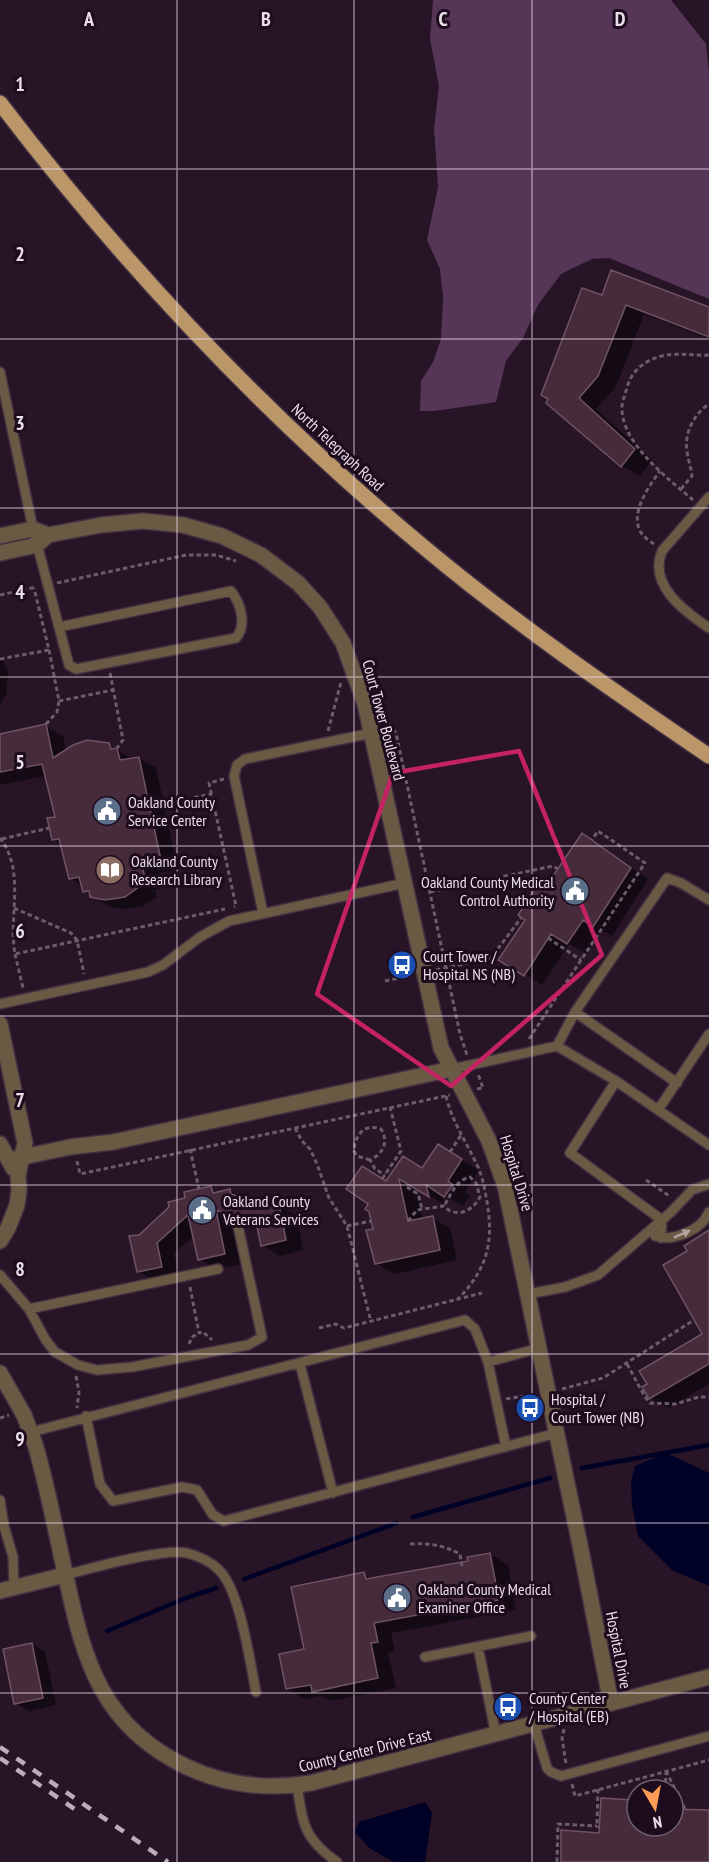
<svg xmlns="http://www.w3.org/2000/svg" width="709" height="1862" font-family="'PT Sans Narrow',sans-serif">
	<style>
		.green { fill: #563656 }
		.water { fill: #000126 }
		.shadow { fill: #0007 }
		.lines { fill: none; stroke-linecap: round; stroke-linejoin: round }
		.stream { stroke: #000126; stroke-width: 4.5 }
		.building { fill: #462c3b; stroke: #705363; stroke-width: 1.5 }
		.lane-casing { stroke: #423042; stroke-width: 12 }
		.street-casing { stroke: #423042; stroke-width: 18 }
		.primary-casing { stroke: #423042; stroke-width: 18 }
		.path { stroke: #6c5b6c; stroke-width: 3; stroke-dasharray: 4.5 3; stroke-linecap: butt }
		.lane { stroke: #6a5943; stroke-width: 9 }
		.street { stroke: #6a5943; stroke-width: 15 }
		.primary { stroke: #ba9668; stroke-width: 15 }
		.rail { stroke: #bbadbb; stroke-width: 4.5; stroke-dasharray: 10 10; stroke-linecap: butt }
		.oneway { fill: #b1a29f }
		.marked { fill: none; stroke: #c42262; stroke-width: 4.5; stroke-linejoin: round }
		.grid { fill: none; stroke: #ebdeeb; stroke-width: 1.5; stroke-opacity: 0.55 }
		.labels { text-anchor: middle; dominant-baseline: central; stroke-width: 6; stroke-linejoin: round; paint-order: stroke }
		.street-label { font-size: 16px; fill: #ebdeeb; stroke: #1d0b1e }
		.poi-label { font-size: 16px; fill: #ebdeeb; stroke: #1d0b1e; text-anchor: start }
		.grid-label { font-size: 20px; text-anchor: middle; font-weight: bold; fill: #ebdeeb; stroke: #1d0b1e; stroke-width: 6; stroke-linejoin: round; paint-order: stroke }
	</style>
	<rect width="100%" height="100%" fill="#271427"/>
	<path class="green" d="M433,0H671L706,44L709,73V299L609,258L592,259L561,274L538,305L523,338L506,361L496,402L435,411H420L421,381L433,362L441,339L443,297L440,269L427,240L438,187L434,128L439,86L430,39Z"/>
	<path class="water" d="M666,1453L709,1473V1586L672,1570L638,1536L632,1505L631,1482L635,1466Z
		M425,1802L432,1813L425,1862H394L369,1848L355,1832L359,1822Z"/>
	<path class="shadow" d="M603,297L709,308V339L644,314L616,387L596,409L652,460L640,476L622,466L547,403Z
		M0,655L8,672L6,695L0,705Z
		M45,726L63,736L66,751L109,745L133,759L139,758L156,768L178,870L159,873L162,888L155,890L157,897L143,906L123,909L110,907L84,891L83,886L70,878L62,845L53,839L57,818L46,776L0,785V735Z
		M583,835L648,879L612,936L601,930L586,953L569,944L542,985L525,974L550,884Z
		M456,1156L479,1170L465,1192L470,1196L463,1206L443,1195L445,1205L416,1188L423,1220L432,1218L450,1228L457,1260L394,1274L376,1263L375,1230L387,1183Z
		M211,1188L219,1193L230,1191L246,1201L269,1208L279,1206L297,1216L303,1250L280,1256L262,1245L258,1226L233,1218L242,1264L217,1269L199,1259L194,1236L174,1253L179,1277L156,1282L138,1271L140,1236L187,1200Z
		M709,1232V1384L668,1408L650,1398L704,1334L688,1252Z
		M490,1554L508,1565L516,1610L391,1633L395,1651L388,1653L396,1688L331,1701L321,1696L305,1699L287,1689L306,1650L364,1574L373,1579L470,1562Z
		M32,1644L45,1652L56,1705L29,1711L15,1703Z
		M633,1801L637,1804V1826H673V1810L709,1811V1862H562L601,1834Z"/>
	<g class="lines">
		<path class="stream" d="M582,1468L709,1445
			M413,1517L550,1478
			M244,1579L397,1523
			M107,1631L186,1598L216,1588"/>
	</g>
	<path class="building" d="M611,270L709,307V337L626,305L598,376L579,398L635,449L621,467L546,403L548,399L541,395L582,288L602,295Z
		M46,724L53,758L73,745L87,740L109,743L111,749L117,748L120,760L139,757L161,860L142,864L145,879L138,880L140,886L125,897L105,900L90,897L89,891L83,892L79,877L69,879L59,839L52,840L47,818L55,817L42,764L0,772V734Z
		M582,833L631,868L593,927L583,920L567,944L551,934L524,976L498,960L525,920L518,915L542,878L549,882Z
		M438,1144L462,1159L448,1181L453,1185L444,1197L426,1185L429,1197L399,1179L408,1221L433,1216L440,1250L375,1264L366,1230L373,1229L369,1212L365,1209L368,1204L346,1189L362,1166L386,1181L403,1156L422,1168Z
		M211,1186L213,1193L230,1189L231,1194L269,1207L279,1204L286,1240L261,1246L256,1222L216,1210L225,1254L198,1260L188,1215L157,1243L162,1267L137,1272L129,1236L139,1235L169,1207L168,1202L185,1198L184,1192Z
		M709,1230V1364L649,1399L642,1387L647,1384L639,1371L702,1334L663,1265L687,1251L684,1246Z
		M490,1553L499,1600L374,1623L378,1642L371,1643L378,1678L312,1692L311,1685L286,1689L279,1654L304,1649L291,1587L364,1572L366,1579L468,1561L467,1557Z
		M32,1643L43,1698L14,1704L3,1649Z
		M601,1798L633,1800V1811L637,1812V1826H673V1809L709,1810V1862H561V1830L599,1833Z"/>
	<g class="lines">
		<g class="lane-casing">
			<path id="lane" d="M0,372L33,529L69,665L76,669L236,638C247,625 241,604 231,591L59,627
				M709,497L662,551C648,585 684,611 709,628
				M263,913L234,776L237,765L245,759L372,733
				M0,1004L148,972L163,965L200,937L229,921L405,883
				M575,1012L677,1083
				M557,1046L575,1012L667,878L681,883L709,900
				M452,1069L557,1046L616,1081L709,1145
				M616,1081L570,1153L662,1220L661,1238
				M658,1110L709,1034
				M655,1236C673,1242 702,1230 709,1212
				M0,1275L29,1309L45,1339L55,1352L78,1365L97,1370L132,1367L248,1345L262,1337L238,1226
				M528,1294L565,1287L598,1275L670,1213L692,1190L709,1184
				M29,1309L218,1269
				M488,1362L506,1447
				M300,1364L333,1493
				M86,1416L100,1484L113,1501L182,1487L197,1490L213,1515L224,1521L557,1433
				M31,1432L465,1320L475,1329L488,1362L539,1348
				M0,1500L4,1526L13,1557L14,1588
				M65,1575C92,1568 162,1548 187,1553C199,1556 210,1561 219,1570C240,1590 250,1662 256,1692
				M478,1647L496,1735
				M425,1657L531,1636
				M534,1724L547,1768L551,1772L561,1776L709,1736
				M297,1785C303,1824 303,1838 337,1862"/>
		</g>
		<g class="street-casing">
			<path id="street" d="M0,536L33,529L48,535
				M0,553L37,545L48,535L101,525L143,521L183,525L222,536L261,555L298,583L320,607L343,643L365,704L441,1048L489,1141L505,1186L581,1550L611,1703
				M0,1024L25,1143L18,1175L19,1191L17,1205L8,1228L0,1241
				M0,1144L13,1168
				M9,1160L70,1147L113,1142L452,1069
				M0,1373L24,1415L35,1444C48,1488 56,1533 66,1577C84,1661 102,1727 187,1767C227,1786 267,1790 311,1783L709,1677
				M0,1591L65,1575"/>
		</g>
		<g class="primary-casing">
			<path id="primary" d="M0,103C125,267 267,417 426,549C516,624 612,690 709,756"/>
		</g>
		<path class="path" d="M681,489L692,476C691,467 688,460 687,451C684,433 694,414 709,404
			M693,500C669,479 620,443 622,406C623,400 625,394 627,388C631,371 645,360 662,356C678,352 694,356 709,355
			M654,544C650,541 645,538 642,534C628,515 649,486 660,471
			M57,583L186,555H216L236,561
			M0,595L36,587
			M0,659L49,650L34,588
			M110,673L123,740L117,748
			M59,701L113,690
			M384,717L396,733L460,1034L467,1055
			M46,724L57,712L59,701L49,650
			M328,731L341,682
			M224,779L209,783L236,906L234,907
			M150,807L212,794
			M0,838C26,872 8,915 15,954L225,909
			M2,839L49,828
			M430,892L553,866L558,869
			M14,908L71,933L77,940L84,974
			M548,938L581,960
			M15,954L23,988
			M436,970L491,958L521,918
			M385,981L409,976
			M529,1039L645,863L598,831L592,840
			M477,1089L483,1088L478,1074
			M446,1096C452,1122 467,1143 478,1167C483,1179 485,1190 487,1202C494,1243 487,1269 458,1299
			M295,1128L302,1141L310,1149L317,1164L329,1198L347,1226L371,1322
			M190,1149L199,1189
			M450,1152L461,1135
			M370,1160L357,1156L354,1151C355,1135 364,1123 381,1129C389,1142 383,1154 370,1160L375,1169L385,1175
			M77,1161L80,1174L450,1095
			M382,1179L401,1151L390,1107
			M646,1180L671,1197
			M407,1187L418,1194L422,1209
			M408,1221L417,1210L444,1206C456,1219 473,1211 480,1197L476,1183L470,1177C455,1181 452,1193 444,1206
			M347,1226L371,1221
			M190,1287L199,1333L203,1332L212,1340
			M319,1328L336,1324L344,1328L482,1293
			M189,1344L192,1337L199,1333
			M627,1364L645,1397L650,1403L675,1404L699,1397H709
			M76,1376L79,1392L77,1408
			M562,1389L603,1378L694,1320
			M506,1399L535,1394
			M0,1418L9,1415
			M410,1544C429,1543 443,1545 460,1554L462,1566
			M555,1696L557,1703
			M564,1729L562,1738L566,1764
			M666,1771L685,1809
			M572,1784L575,1796L709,1760
			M598,1789L597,1826L599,1827
			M665,1790L666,1773
			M557,1862L558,1824L597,1826"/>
		<use href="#lane" class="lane"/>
		<use href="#street" class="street"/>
		<use href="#primary" class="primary"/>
		<path class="rail" d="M0,1747L168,1862
			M0,1758L76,1810"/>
	</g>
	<defs><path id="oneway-solid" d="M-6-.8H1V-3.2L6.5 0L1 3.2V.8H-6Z" transform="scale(1.5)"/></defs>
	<use class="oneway" href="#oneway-solid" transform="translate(682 1234) rotate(-24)"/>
	<path class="marked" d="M519,751L602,955L451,1086L317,994L393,773Z"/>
	<path class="grid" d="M177,0V1862M354,0V1862M532,0V1862M0,169H709M0,339H709M0,508H709M0,677H709M0,846H709M0,1016H709M0,1185H709M0,1354H709M0,1523H709M0,1693H709"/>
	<defs>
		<g id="civic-disc" transform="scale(1.5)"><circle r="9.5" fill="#5c6f8a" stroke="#1d0b1e"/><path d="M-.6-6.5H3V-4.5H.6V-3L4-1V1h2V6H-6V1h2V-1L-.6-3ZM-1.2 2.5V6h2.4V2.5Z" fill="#fff"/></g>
		<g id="library-disc" transform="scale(1.5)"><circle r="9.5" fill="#8d6e63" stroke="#1d0b1e"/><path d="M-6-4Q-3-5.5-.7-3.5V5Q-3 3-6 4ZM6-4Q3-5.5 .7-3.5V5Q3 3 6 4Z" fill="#fff"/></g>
		<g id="bus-disc" transform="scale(1.5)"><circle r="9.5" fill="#1a4fb4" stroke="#1d0b1e"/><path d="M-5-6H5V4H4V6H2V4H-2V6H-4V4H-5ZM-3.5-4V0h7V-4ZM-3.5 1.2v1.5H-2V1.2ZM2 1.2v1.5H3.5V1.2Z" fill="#fff"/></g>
	</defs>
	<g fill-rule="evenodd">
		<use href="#civic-disc" x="107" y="811"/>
		<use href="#library-disc" x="110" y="870"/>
		<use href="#civic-disc" x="575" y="891"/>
		<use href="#bus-disc" x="402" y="965"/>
		<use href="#civic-disc" x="202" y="1210"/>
		<use href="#bus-disc" x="530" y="1408"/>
		<use href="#civic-disc" x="397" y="1598"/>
		<use href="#bus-disc" x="508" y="1707"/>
	</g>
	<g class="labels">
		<g class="street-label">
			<text transform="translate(338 447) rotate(43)">North Telegraph Road</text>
			<text transform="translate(384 720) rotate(75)">Court Tower Boulevard</text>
			<text transform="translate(517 1173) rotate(73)">Hospital Drive</text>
			<text transform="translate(619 1650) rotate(79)">Hospital Drive</text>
			<text transform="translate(365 1750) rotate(-14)">County Center Drive East</text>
		</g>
		<g class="poi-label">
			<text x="128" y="802">Oakland County<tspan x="128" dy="18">Service Center</tspan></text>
			<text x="131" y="861">Oakland County<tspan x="131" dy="18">Research Library</tspan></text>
			<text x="554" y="882" text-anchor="end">Oakland County Medical<tspan x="554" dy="18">Control Authority</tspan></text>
			<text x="423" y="956">Court Tower /<tspan x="423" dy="18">Hospital NS (NB)</tspan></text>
			<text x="223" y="1201">Oakland County<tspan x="223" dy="18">Veterans Services</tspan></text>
			<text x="551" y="1399">Hospital /<tspan x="551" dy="18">Court Tower (NB)</tspan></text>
			<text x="418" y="1589">Oakland County Medical<tspan x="418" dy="18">Examiner Office</tspan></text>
			<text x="529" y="1698">County Center<tspan x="529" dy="18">/ Hospital (EB)</tspan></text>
		</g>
	</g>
	<g class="grid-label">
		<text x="89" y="26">A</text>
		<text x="266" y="26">B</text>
		<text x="443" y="26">C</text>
		<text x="620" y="26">D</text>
		<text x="20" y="91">1</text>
		<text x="20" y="261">2</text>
		<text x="20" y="430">3</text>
		<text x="20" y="599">4</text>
		<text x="20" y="769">5</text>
		<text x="20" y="938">6</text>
		<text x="20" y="1107">7</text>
		<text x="20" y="1276">8</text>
		<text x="20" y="1446">9</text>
	</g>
	<g transform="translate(655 1808) rotate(170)"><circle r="28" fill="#1d0b1e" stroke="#6f5f70" stroke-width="1.5"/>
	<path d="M0-4.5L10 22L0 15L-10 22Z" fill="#fe9c58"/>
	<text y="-9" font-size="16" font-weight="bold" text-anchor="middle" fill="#ebdeeb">N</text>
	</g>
</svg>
